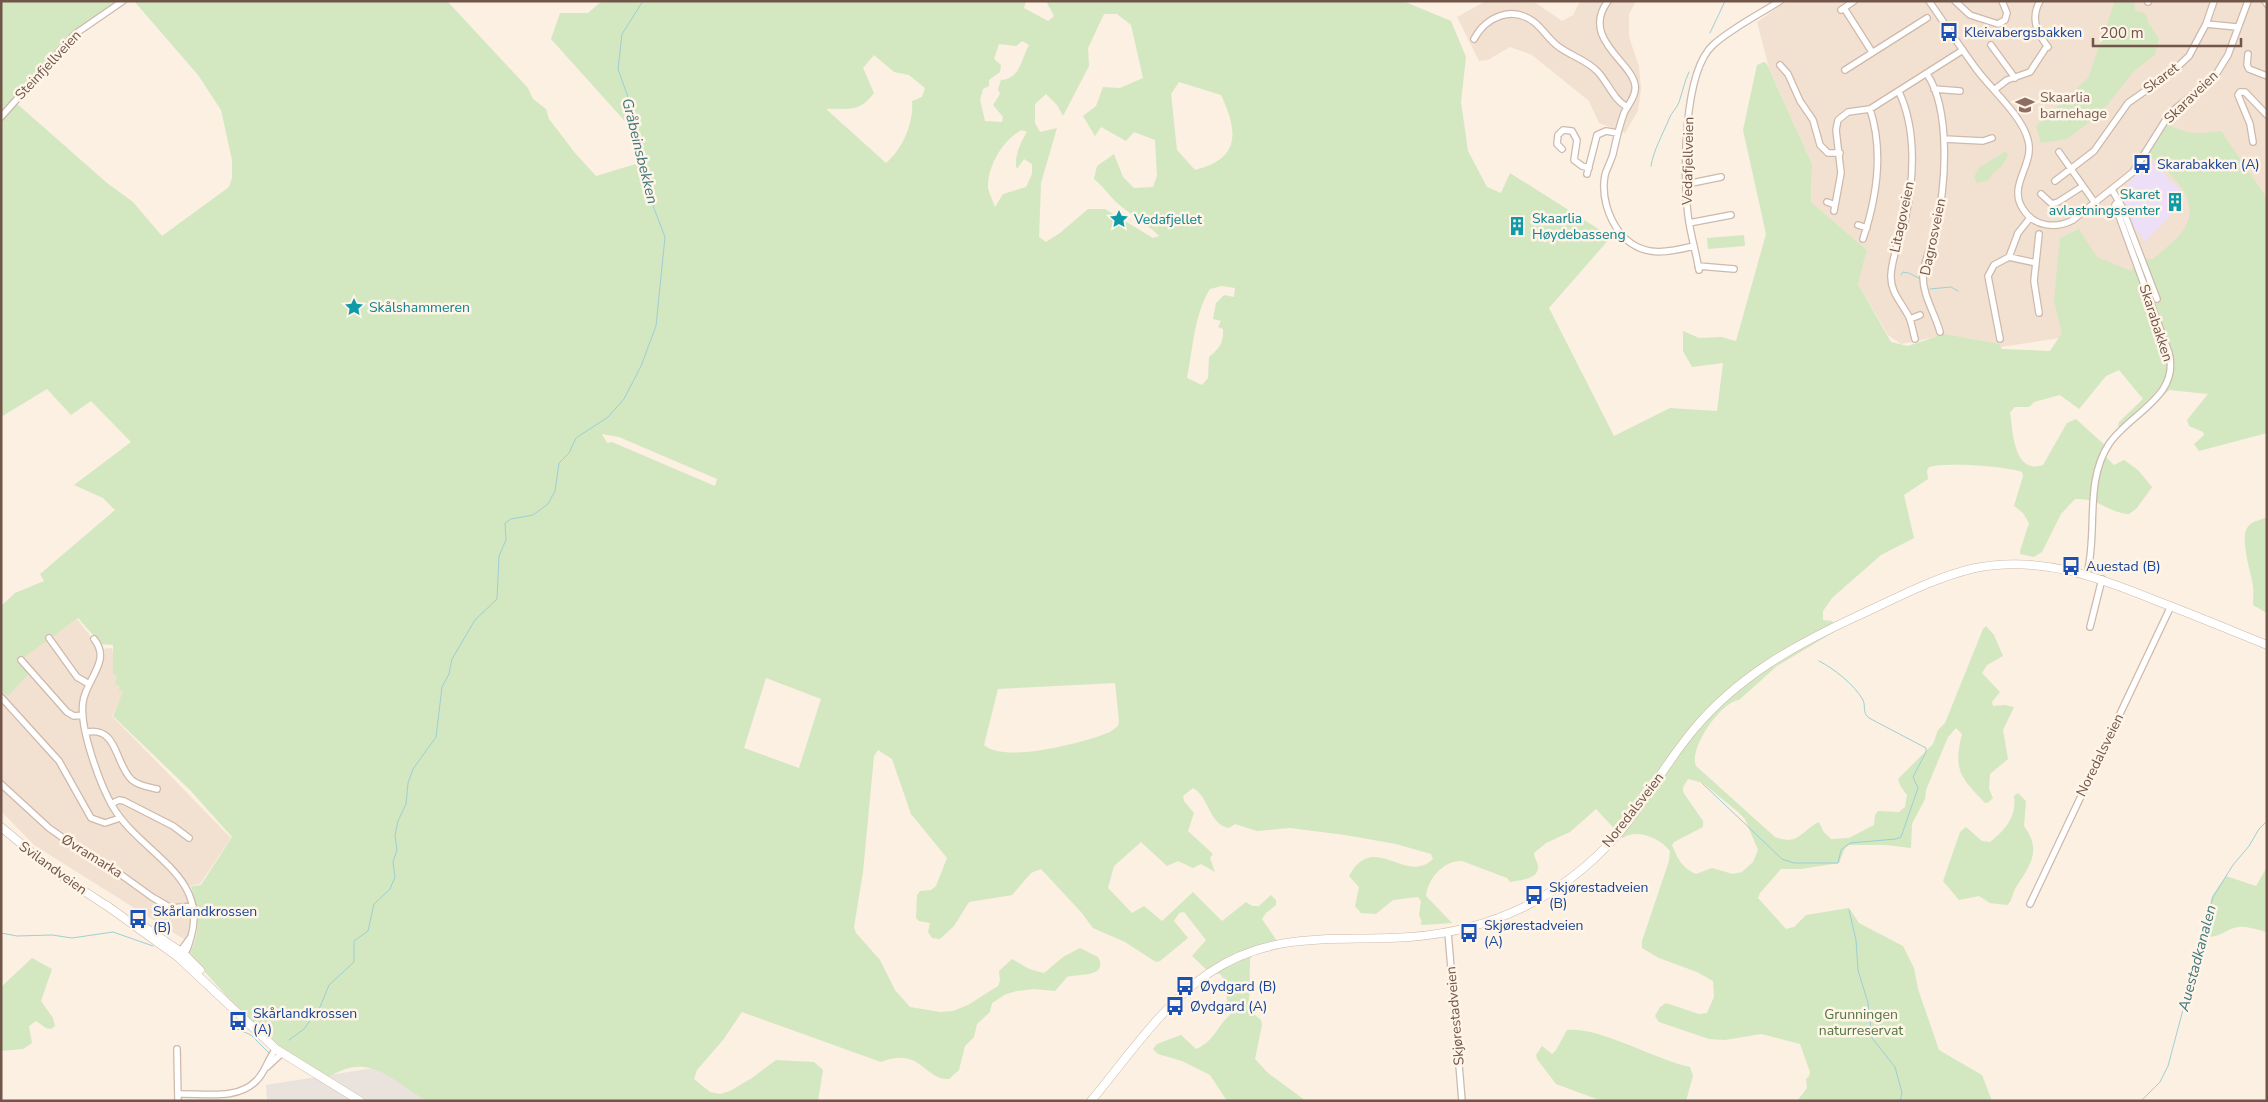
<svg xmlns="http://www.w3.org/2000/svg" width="2268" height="1102" font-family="'Nunito Sans',sans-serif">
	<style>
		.residential { fill: #f2e1d0 }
		.industrial { fill: #eae2dd }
		.education { fill: #eddff7 }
		.green { fill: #d3e7c1; fill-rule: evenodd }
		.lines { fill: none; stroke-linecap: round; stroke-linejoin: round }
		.stream { stroke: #9ecfd5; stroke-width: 1 }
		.minor-casing { stroke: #ceb9ac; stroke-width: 8 }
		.secondary-casing { stroke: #d0b8a9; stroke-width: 9 }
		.minor { stroke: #fff; stroke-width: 5.5 }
		.secondary { stroke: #fff; stroke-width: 8 }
		.labels { text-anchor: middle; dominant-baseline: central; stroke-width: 5; stroke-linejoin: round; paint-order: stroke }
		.transit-label { font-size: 14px; fill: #164399; stroke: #fef4e7; text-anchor: start }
		.street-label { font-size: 14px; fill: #715549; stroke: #fef4e7 }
		.education-label { font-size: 14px; fill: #785e54; stroke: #fef4e7; text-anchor: start }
		.culture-label { font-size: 14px; fill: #0d838f; stroke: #fef4e7; text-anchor: start }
		.park-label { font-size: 14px; fill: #547742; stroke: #fef4e7 }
		.water-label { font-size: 15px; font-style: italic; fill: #41777d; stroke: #fef4e7 }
	</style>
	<rect width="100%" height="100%" fill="#fbf0e2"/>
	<path class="residential" d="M1486,1L1536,3L1562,21L1573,15L1580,1H1636L1629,14V37L1639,66L1641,89L1638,111L1625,133L1599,123L1589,101L1532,55L1510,47L1488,60L1479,61L1457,17Z
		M1787,1H2267V307L1980,350L1936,337L1901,344L1888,335L1858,284L1867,250L1811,202L1812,164L1769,68L1757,22Z
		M77,619L101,649L112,648L114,661L124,692L112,716L231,838L200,884L186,886L195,915L190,943L34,845L1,811V675L10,665Z"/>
	<path class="industrial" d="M380,1067L437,1101H267L266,1085Z"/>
	<path class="education" d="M2148,158L2163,171L2168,179L2179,188L2185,201L2144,242L2140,233L2135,230L2121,194Z"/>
	<path class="green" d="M1,1H123L83,27L15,102L107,183L133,202L162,236L229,187L232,178V160L221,110L198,75L134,1H447L528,88L533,99L546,109L549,119L575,153L596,176L639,163L631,128L551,39L560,13H588L602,1H1026L1024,8L1048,21L1054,16L1046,1H1403L1451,21L1466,57L1461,102L1468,151L1487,187L1501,193L1510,173L1611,237L1549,308L1614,436L1670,408L1717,411L1723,363L1692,367L1683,351V331L1699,338L1721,337L1736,341L1766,234L1743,130L1757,65L1764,62L1767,64L1812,164L1811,202L1867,250L1858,284L1891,342L1908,346L1944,334L1999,344L2002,349L2050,351L2062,333L2054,300L2060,238L2079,229L2097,257L2131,271L2138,258L2153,259C2163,250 2177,240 2184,229C2203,199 2169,173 2149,155L2165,122C2185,135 2198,134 2221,131L2267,198V433L2199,451L2194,444L2204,435L2203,432L2189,426L2187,420L2208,394L2169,390L2142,416L2121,429L2118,426L2119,422L2143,399L2119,370L2106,376L2079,409L2060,395L2034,402L2029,407H2015L2010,412C2013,430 2013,475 2043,465L2067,423L2076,419L2108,448L2106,457L2114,465L2124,460L2138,470L2152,487L2137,508L2129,514C2106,512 2100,498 2075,499L2061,514L2042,552L2034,557L2020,554V551L2029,523L2023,513L2014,506L2023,476L2022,472C2005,466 1946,462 1929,467L1927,471L1928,479L1904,495L1914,538L1881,555L1832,598L1823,611V620L1832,621L1839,629L1777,666L1739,700C1722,701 1688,748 1696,766L1775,837C1799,846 1801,831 1819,822L1823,831L1831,839L1849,838L1874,825L1875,815L1878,811L1899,812L1905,807L1907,795L1901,787L1898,779L1933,744L1938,730L1945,723L1983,629L1986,626L1994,635L2003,656L1987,665L1982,673L2000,692L1992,702L1993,706L2005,705L2014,707L2003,730L2008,759L1990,774L1989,789L1993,798L1989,802L1985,803C1960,777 1953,770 1962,734L1956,728L1948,737L1926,790L1925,799L1912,824L1911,848L1886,845H1849L1845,848L1839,863L1801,869H1781L1760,893L1758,898L1786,929L1794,927L1806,915L1849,908L1859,923L1903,946L1914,968L1918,989L1939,1050L1982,1075L1992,1101H1797L1807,1088L1806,1079L1809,1076L1810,1072L1800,1044L1761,1034L1725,1040L1709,1039L1659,1022L1655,1016L1660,1007L1666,1003L1699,1014L1707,1013L1714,997L1713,981L1697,972L1659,958L1642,948V941L1669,861L1670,851C1661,838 1635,828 1623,838L1596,809L1570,832L1546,843L1534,853C1534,858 1539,864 1538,868C1537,880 1518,880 1510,882L1507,878L1462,861C1444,860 1428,878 1426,896L1452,923L1423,925L1420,924L1422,922L1419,915L1421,901L1418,897L1393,900L1376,914L1361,913L1355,906L1359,887L1349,876C1374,830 1405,886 1433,859L1431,854L1396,844L1345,835L1290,828L1257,831L1235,824L1229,828C1209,825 1209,796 1193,788L1183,796L1184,801L1194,813L1188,831L1213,854L1210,858L1215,872L1201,864L1193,868L1178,861L1167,866L1141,842L1114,866L1108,888L1132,913L1144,906L1162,921L1193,892L1222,921L1246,902L1252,906H1259L1271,895L1276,900V905L1266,913L1262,919L1277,941L1278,949L1253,955L1250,959L1249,1010L1261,1020L1262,1025L1255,1059L1268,1073L1306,1101H1227L1210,1075L1182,1061L1158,1054L1153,1049L1157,1044L1181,1035L1196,1049C1214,1042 1217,1026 1230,1015L1223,978L1220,974L1210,973L1192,956L1206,940L1184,912L1179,913L1174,921L1188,938L1160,961L1156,962L1125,942L1093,928L1081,912L1041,869L1031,873L1012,895L969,902L954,926L940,939L932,938L928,932L930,923L919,921L916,918L917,895L920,891L931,890L936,886L947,858L911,814L892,759L878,750L874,756L863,872L854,927L856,933L880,960L895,990L910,1007L940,1012L953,1011L968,1005L998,986L1000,981L999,971L1012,959L1029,969L1044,973L1063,957L1080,948L1098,957C1109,978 1078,973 1067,977L1055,991L1034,989L1017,991L1006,994L992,1003L990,1012L977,1024L974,1037L965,1046L959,1070L949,1079C924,1080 921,1046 881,1062L742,1012L723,1040L697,1070L694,1079L710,1092L720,1094L730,1091L752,1078L776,1060L814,1062L823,1070L818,1101H427C391,1081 371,1050 327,1078L286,1054L250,1022L196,962L190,953C202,926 198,914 191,886L201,885L232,837L190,790L113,716L123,692L119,690L120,686L115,684L117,677L113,673V645L101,644L78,618L19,661L29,673L8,696L2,691L1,693V606L15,593L44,581L40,574L115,510L103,498L74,485L131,442L91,401L71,415L47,389L1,417ZM1104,14H1117L1131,25L1143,78L1120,88L1103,87L1096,106L1083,116L1095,136L1101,127L1126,141L1134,132L1155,140L1157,176L1153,187L1134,188L1123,177L1114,154L1097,166L1094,179C1103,186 1108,194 1116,202C1129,214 1146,222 1159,236L1153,238L1105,209H1088L1060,233L1046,242L1039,237L1041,183L1057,128L1040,132L1035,123V104L1046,94L1057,105L1063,116L1089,66L1088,48ZM1022,41L1029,45C1021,59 1021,78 1001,80L998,89L1000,94L993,105L1003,117L1002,122L985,121L980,100L983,89L989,86V80L1000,72L1001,65L994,59L999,44L1016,46ZM874,55L894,72L909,75L925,88L922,97L912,101C914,122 903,149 886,163L826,109C849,108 859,113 874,93L863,68ZM1179,82L1221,95C1238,131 1241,159 1195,170L1177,150L1171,94ZM1022,130L1027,132C1021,141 1013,159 1017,169L1024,159L1032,164V174L1026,187L1003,194L995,207C993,201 989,193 988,188C987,167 1003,139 1022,130ZM1222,286L1235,288L1234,297L1224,295L1216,303L1213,319L1221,321L1218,327L1223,329C1224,343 1219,349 1209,357L1208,378L1202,385L1187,378C1193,349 1194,314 1210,289ZM602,434L619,437L717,479L715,486L612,442L607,443ZM766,678L821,699L799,768L744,748ZM1115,683L1119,721L1118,726L1110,732C1087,742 1004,764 984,745L998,689ZM1688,779L1703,783L1738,812L1745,819L1758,850L1753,862L1742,872L1733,874L1712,868L1696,874C1681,867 1678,859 1672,845L1674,842L1703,827V821L1683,792V787Z
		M2115,1H2134L2135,10L2146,14L2148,22L2159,39L2155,55L2135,70L2100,114L2067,139L2041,143L2036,126L2088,78Z
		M2006,151L2008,155L2002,166L1992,174L1989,180L1977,183L1974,177L1979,168Z
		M1744,235L1745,246L1708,249L1707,238Z
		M2267,517V613L2253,605C2253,598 2254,592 2253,585C2251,573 2240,539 2247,528C2252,520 2260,521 2267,517Z
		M2018,793L2026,801L2024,826C2043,852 2029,866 2015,889C2012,895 2012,901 2007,905L1990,903L1979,896L1959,900L1943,881L1960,832L1966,827L1982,841L1990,842C2005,830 2017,817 2014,796Z
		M2267,867V932C2258,930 2247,926 2238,927C2226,929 2219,938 2206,937L2203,934L2212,896L2226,876L2256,886Z
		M32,958L52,969L41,1001L53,1018L55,1026L51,1029L46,1028L36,1021L29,1026L32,1043L23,1049L1,1051V987Z
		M1567,1030C1601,1027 1655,1060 1690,1067L1693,1076L1686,1101H1602L1556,1084L1537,1059L1536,1055L1542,1046L1552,1054L1556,1050Z"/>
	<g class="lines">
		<path class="stream" d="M1710,33L1725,1
			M1651,166C1653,151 1663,134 1669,119C1671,113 1677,108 1679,102C1683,91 1684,82 1689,72
			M1909,273L1920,279
			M1901,275L1903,272L1908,273
			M1930,289L1951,287L1958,291
			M1702,783L1782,859L1794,863H1838L1841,850L1850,843L1896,839L1901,837L1918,788L1913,777L1926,752V748L1869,718C1862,712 1866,707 1863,700C1855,685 1833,668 1819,661
			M1849,910L1856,940L1858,970L1868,1003L1872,1038L1895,1067L1902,1093L1900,1101
			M1,933L17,936L52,935L72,938L113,932L153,946
			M235,1028L251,1035L269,1053
			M289,1040L304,1029L320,1007L329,985L354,962V941L368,931L374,904L390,889L395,877L393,862L397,850L395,835L398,821L406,804L408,783L413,769L436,737L442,687L449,674L452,659L475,620L497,599L499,556L506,540L505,523L511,519L533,515L548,504L555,491L559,463L569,453L576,438L608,417L624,399L641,366L656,326L665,237L647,190L629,100L618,69L622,34L643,1
			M2141,1101L2160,1082L2168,1066L2213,897L2233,865L2249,846L2259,829L2267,821"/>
		<g class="minor-casing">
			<path id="minor" d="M1608,1C1580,38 1632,62 1635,85C1637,95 1628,105 1624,113C1619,127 1616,140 1613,154C1611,161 1607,168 1605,175C1601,195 1608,217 1620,233C1641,258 1666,253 1694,246
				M1929,1C1945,24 1960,47 1977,70C1992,90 2022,116 2028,140C2035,165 2007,185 2023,209C2034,227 2056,229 2073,220L2133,172L2170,113L2215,76L2228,55L2248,1
				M1955,1L1970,15L1998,24L2005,20L2007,13L2002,1
				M2040,1C2030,18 2037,33 2048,47
				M2148,1V2
				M2265,1L2267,4
				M1844,8L1872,52
				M1841,10L1854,1
				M2206,24L2237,27
				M1474,39C1486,17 1512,5 1534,22C1544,30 1549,40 1559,47C1571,56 1587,60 1598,72C1608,83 1614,100 1627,107
				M1991,45L2015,78
				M2248,54L2247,65L2249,69L2267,76
				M1780,65L1788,74L1800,101L1813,120L1820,145L1828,153H1840
				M1845,70L1927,18
				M1927,74C1951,110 1946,186 1936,227C1933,242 1925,258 1923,274C1922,295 1935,313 1940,332
				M1934,89L1960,91
				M1994,90L2007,80L2030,72L2047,46
				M1899,92C1917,130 1914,180 1905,220C1900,239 1892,256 1891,275C1890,292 1902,303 1909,317C1912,324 1913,332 1915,339
				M1,117L75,34L123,1
				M1944,139L1983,141L1992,138
				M2253,142L2250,124L2238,95L2240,92H2245L2267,115
				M1562,149L1557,144L1558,135L1563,130L1572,131L1577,140L1574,160L1582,166L1589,168
				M2059,152L2095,203
				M1587,174L1597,135L1606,131L1617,133
				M2055,181L2094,151L2128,103L2172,72L2189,56L2206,24L2214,1
				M1687,184L1721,177
				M2112,190L2121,205L2157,299
				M2041,194L2052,204L2058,202L2083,186
				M1827,202L1835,205
				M1834,211L1841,173L1836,130L1838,120L1848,112L1870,109L1963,50
				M2030,218L2018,233L2009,257L2036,263
				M1689,223L1731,215
				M1858,225L1867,228
				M1863,239C1877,197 1884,152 1870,109
				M1698,266L1734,269
				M1699,270C1696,252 1690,233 1688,215C1683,176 1683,72 1713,45C1732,28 1758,15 1780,1
				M2039,313L2034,281L2039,234
				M1910,319L1920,315
				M2000,339L1988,276L1994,265L2009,257
				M2087,574C2098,532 2084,482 2109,444C2130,413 2180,397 2169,353L2115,205L2119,200
				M2090,627L2102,579
				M49,638L77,677L89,684
				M94,639C112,661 86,679 83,702C79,727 100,785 113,807C140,853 209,875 191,937C188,945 189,951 180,956
				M21,660L67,712L74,716L83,715
				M1,697L59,761L91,818L105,823L120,818
				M87,732C118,726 115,765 132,780C139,786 149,787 157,789
				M1,784L49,828L90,857L109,866L152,897L171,908L193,906
				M111,804L119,800L124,801L173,826L189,838
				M2030,904L2171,606
				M1448,932L1462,1101
				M179,953L191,937
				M177,1049L178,1101
				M267,1067L282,1053
				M178,1094C203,1093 238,1101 257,1080C266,1071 268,1058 276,1049"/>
		</g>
		<g class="secondary-casing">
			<path id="secondary" d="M1,827L55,872L110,908
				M106,905L178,957L276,1049L360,1101
				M140,924L184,954L200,970
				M1091,1101C1126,1059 1163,1004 1209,973C1274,929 1337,942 1410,937C1449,934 1489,924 1524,907C1566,886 1602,856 1630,819C1652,789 1671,756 1695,728C1738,677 1793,646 1853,618C1893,600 1932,578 1975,568C2040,555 2098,577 2157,601C2194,615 2230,630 2267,645"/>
		</g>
		<use href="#minor" class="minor"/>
		<use href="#secondary" class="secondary"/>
	</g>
	<defs>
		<g id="bus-bare" transform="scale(1.5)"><path d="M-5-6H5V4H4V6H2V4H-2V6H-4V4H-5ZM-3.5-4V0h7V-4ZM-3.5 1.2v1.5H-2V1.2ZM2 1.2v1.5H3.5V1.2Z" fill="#1a4fb4" stroke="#fef4e7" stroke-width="2.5" paint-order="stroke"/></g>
		<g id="school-bare" transform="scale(1.5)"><path d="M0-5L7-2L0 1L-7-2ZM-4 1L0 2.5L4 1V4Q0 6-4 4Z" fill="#8d6e63" stroke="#fef4e7" stroke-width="2.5" paint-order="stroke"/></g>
		<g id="building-bare" transform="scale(1.5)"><path d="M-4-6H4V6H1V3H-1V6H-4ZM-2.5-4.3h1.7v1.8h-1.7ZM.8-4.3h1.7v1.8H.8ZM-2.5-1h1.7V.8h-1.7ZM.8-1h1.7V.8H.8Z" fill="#0f9aa8" stroke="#fef4e7" stroke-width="2.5" paint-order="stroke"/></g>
		<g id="sight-bare" transform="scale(1.5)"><path d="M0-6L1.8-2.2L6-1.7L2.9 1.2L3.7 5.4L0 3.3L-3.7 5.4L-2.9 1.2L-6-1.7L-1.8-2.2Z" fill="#0f9aa8" stroke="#fef4e7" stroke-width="2.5" paint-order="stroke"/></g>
	</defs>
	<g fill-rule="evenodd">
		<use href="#bus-bare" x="1949" y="32"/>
		<use href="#school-bare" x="2025" y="105"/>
		<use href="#bus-bare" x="2142" y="164"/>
		<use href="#building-bare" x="2175" y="202"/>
		<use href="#sight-bare" x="1119" y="219"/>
		<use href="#building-bare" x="1517" y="226"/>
		<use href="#sight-bare" x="354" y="307"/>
		<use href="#bus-bare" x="2071" y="566"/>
		<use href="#bus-bare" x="1534" y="895"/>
		<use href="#bus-bare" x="138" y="919"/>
		<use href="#bus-bare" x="1469" y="933"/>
		<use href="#bus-bare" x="1185" y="986"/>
		<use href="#bus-bare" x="1175" y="1006"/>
		<use href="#bus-bare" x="238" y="1021"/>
	</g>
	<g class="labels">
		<g class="transit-label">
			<text x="1964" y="32">Kleivabergsbakken</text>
			<text x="2157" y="164">Skarabakken (A)</text>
			<text x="2086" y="566">Auestad (B)</text>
			<text x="1549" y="887">Skjørestadveien<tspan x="1549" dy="16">(B)</tspan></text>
			<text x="153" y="911">Skårlandkrossen<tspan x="153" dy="16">(B)</tspan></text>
			<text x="1484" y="925">Skjørestadveien<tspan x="1484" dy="16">(A)</tspan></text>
			<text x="1200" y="986">Øydgard (B)</text>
			<text x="1190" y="1006">Øydgard (A)</text>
			<text x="253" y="1013">Skårlandkrossen<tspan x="253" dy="16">(A)</tspan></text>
		</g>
		<g class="street-label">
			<text transform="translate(48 65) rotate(-47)">Steinfjellveien</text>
			<text transform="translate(2161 78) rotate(-37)">Skaret</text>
			<text transform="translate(2191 97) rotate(-44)">Skaraveien</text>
			<text transform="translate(1688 161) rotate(-89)">Vedafjellveien</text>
			<text transform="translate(1902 217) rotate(-78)">Litagoveien</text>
			<text transform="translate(1933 237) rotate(-78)">Dagrosveien</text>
			<text transform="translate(2156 323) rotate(72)">Skarabakken</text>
			<text transform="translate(2100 755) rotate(-64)">Noredalsveien</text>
			<text transform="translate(1633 810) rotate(-52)">Noredalsveien</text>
			<text transform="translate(92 856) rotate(32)">Øvramarka</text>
			<text transform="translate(53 868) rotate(36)">Svilandveien</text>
			<text transform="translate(1455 1016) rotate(-95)">Skjørestadveien</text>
		</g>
		<g class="education-label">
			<text x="2040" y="97">Skaarlia<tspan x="2040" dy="16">barnehage</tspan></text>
		</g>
		<g class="culture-label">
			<text x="2160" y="194" text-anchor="end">Skaret<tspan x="2160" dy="16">avlastningssenter</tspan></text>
			<text x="1532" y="218">Skaarlia<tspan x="1532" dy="16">Høydebasseng</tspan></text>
			<text x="1134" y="219">Vedafjellet</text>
			<text x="369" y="307">Skålshammeren</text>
		</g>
		<g class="park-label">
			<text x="1861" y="1014">Grunningen<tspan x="1861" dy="16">naturreservat</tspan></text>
		</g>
		<g class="water-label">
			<text transform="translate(640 151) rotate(76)">Gråbeinsbekken</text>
			<text transform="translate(2197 958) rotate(-75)">Auestadkanalen</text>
		</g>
	</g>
	<rect width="2268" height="1102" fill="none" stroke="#715549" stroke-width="5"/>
	<path d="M2093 38v8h148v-8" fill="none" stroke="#715549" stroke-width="2.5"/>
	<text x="2100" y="38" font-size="15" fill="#715549" stroke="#fef4e7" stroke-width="4" paint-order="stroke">200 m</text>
</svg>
